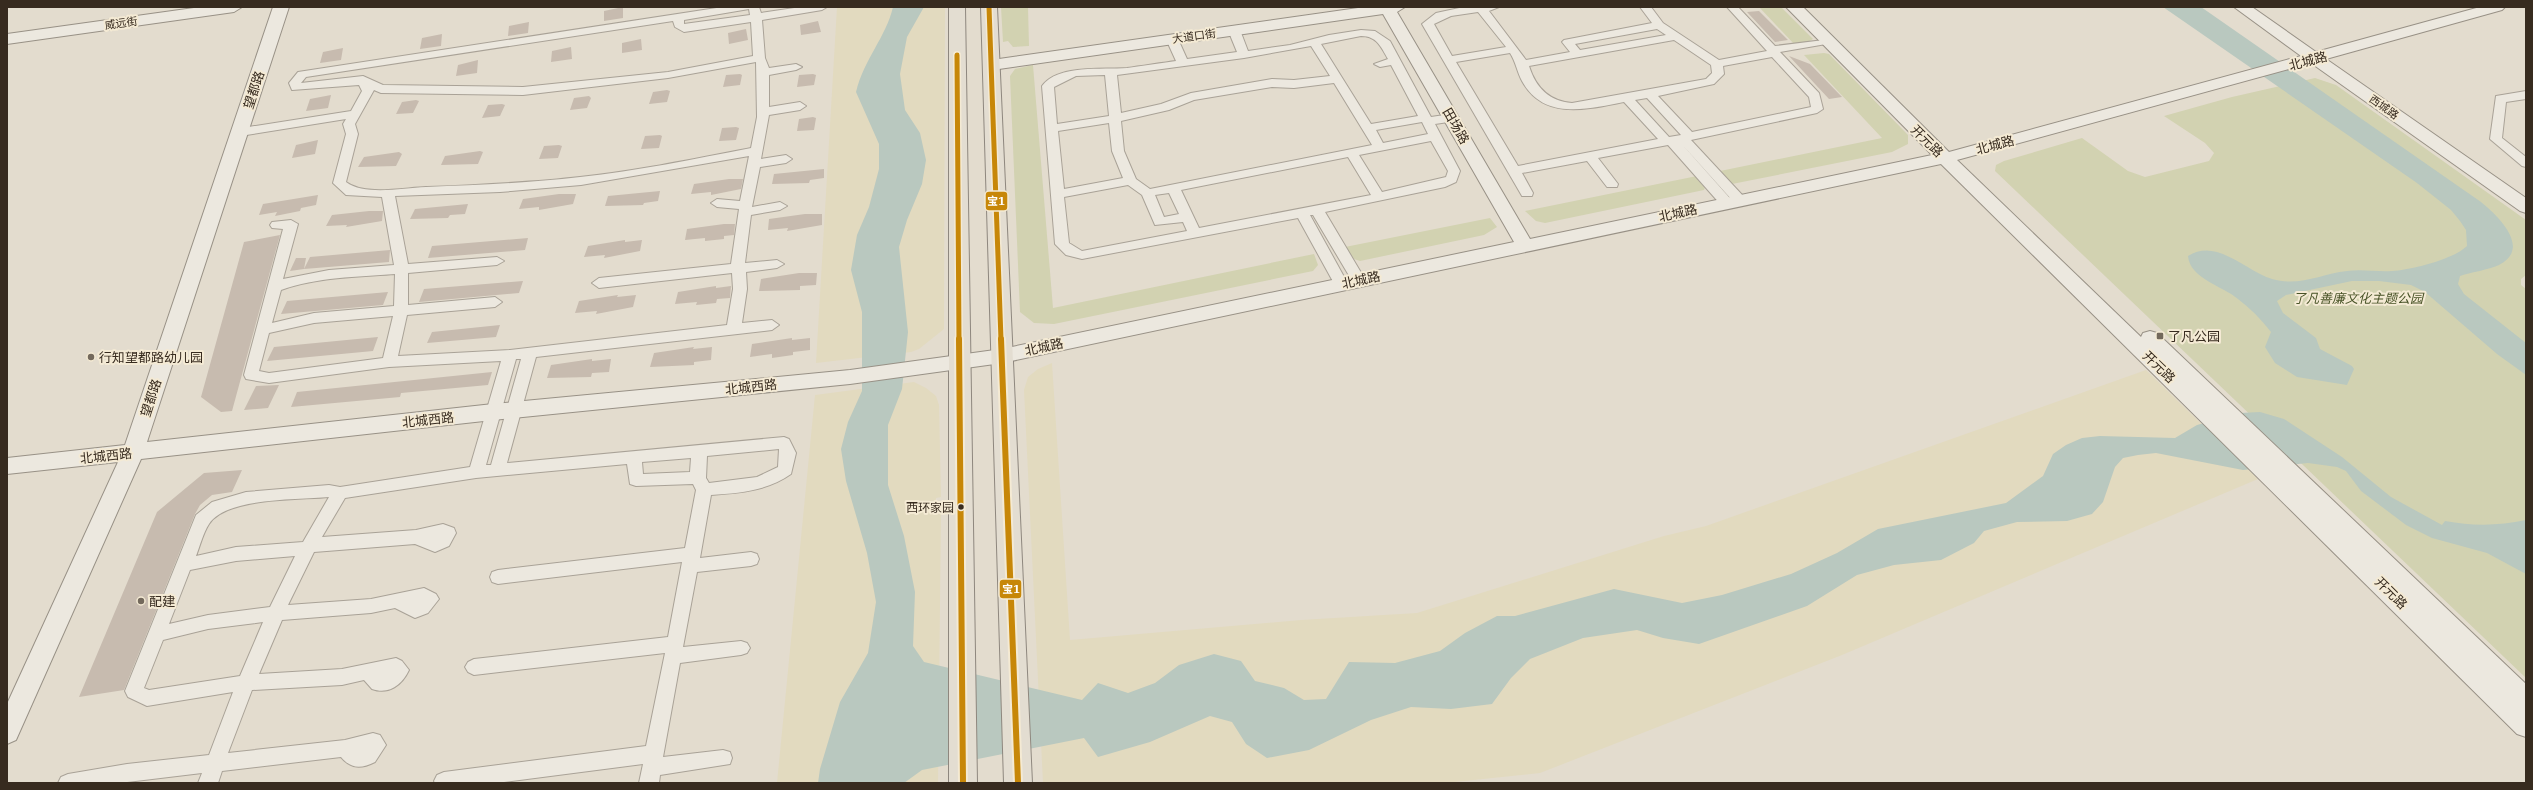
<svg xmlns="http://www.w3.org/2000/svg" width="2533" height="790" font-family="'IBM Plex Serif','Noto Sans SC',serif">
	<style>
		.farmland { fill: #e2dabf }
		.green { fill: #d2d2b1 }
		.water { fill: #b9c8bf }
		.building { fill: #c7bbaf }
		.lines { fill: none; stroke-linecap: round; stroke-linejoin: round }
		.street-casing { stroke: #a9a297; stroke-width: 2 }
		.secondary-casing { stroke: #989186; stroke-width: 2 }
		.primary-casing { stroke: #8e877e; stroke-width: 2 }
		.street { fill: #ece8df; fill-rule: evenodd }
		.secondary { fill: #ece8df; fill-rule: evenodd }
		.primary { fill: #e3ddd1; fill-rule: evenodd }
		.bus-1-far1-casing { stroke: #f4ead4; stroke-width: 8 }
		.bus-1-casing { stroke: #f4ead4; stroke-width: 10 }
		.bus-1-far1 { stroke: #c78708; stroke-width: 5 }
		.bus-1 { stroke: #c78708; stroke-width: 6 }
		.poi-dot { fill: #73695c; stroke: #f4ead4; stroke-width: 1.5 }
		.bus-dot { fill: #372b1f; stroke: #f4ead4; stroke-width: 1.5 }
		.labels { text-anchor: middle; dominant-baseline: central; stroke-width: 4; stroke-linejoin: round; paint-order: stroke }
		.far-street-label { font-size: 11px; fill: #372b1f; stroke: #f4ead4 }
		.bus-label { font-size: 12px; fill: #372b1f; stroke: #f4ead4; text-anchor: end }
		.street-label { font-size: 13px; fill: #372b1f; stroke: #f4ead4 }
		.park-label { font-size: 13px; font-style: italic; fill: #485327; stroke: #f4ead4 }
		.poi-label { font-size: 13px; fill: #372b1f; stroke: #f4ead4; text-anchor: start }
		.line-badge { stroke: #f4ead4; stroke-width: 1.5 }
		.badge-label { font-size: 11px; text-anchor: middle; font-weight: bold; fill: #fff }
	</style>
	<rect width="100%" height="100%" fill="#e3dcce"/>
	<path class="farmland" d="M837,7H945L944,329L919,349L911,352L816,363Z
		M1052,363L1070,640L1301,620L1417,613L1664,536L1706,526L2146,370L2258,479L1842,655L1540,773L1445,783H1043L1024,390L1028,377L1038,369Z
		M914,382L926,388L936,396L939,405L941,497L936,498V514H941L938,783H777L815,395Z"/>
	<path class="green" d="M1001,7H1028L1029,46L1013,47L1008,41L1003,42Z
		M1759,7H1781L1813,39L1808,42L1795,45Z
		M1824,53L1829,54L1908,135V144L1892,152L1732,184L1720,171L1882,138L1804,55Z
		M1033,65L1053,308L1314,254L1318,265L1313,271L1054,324L1034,323L1020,312L1010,76L1015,69Z
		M2315,78L2336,85L2526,220V275L2521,279V285L2526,289V678L1995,171L1996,165L2004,161L2082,138L2128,171L2145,177L2209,161L2214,153L2205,143L2164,116L2232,97Z
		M1697,176L1705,187L1704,190L1545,223L1536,221L1525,211Z
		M1490,218L1497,227L1484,235L1360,261L1354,259L1345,247Z"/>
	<path class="water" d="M893,7H924L907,37L900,74L905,110L920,133L926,160L922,184L907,220L899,247L908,332L902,389L888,425V485L904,536L915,592L913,646L924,662L1082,700L1098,683L1128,693L1155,683L1179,665L1214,654L1241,661L1255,681L1284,688L1304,700L1326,699L1349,662L1395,663L1440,651L1465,633L1497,616H1515L1614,589L1682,603L1722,595L1791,574L1837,553L1878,529L2006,503L2043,476L2053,454L2066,445L2082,438L2100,436L2175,438L2197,425L2240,413L2260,412L2284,419L2342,457L2391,497L2442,525L2445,521C2472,526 2498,526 2526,520V574L2487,553L2432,538L2406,525L2361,491L2346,471L2337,467L2308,463L2243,470L2156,453L2138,455L2123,458L2115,467L2103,502L2092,514L2067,521L2017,522L1984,531L1974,543L1941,560L1894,565L1857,575L1807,606L1699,644L1663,638L1637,630L1583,638L1530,659L1511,678L1492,704L1451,709L1411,707L1371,720L1309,750L1267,758L1246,744L1232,722L1210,716L1150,742L1098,757L1084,738L922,770L904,783H818L820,769L840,702L868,653L876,602L867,553L846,481L841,449L848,422L862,391V312L851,270L857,235L869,207L879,169V144L856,92C864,59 886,37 893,7Z
		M2163,7H2201L2481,202C2498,216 2532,248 2499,265C2488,270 2472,272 2460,276L2458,284L2464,294L2526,343V375L2497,354L2425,292L2411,285L2379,281H2352L2286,295L2277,301L2283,313L2316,338L2320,349L2352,366L2354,369L2347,385L2297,377L2275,363L2265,347L2271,332C2261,319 2250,308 2238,299C2223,286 2190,279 2188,256C2217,238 2244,270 2272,279C2299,287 2321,274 2347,271C2362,269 2377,272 2392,271C2411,270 2454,259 2467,246L2466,230L2460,221L2451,210L2417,183Z"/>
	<path class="building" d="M623,7V18L604,21V11Z
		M1759,11L1788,40L1775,42L1747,12Z
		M818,21L821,32L801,35L800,25Z
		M529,22L528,33L508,36L509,26Z
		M746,29L748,40L729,44L728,33Z
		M442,34L441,46L420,49L422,38Z
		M641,39L642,50L622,53V43Z
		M571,47L572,59L551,62L552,51Z
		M343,48L341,60L320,63L323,52Z
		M1789,56L1810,64L1842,97L1829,99Z
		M478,60L477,73L456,76L458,65Z
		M740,74L742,75L740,85L723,87L726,75Z
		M813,74L816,75L814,85L797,87L799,75Z
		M667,90L670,91L667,102L649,104L653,92Z
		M331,95L328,108L306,111L310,99Z
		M589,96L591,98L587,108L570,110L574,98Z
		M416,100L419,101L413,113L396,114L402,102Z
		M502,104L505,105L500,116L482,118L488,105Z
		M813,117L816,118L814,130L797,131L799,119Z
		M736,127L739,128L736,140L719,141L722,128Z
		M660,135L662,136L659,148L641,149L645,136Z
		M318,140L315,154L292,158L296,145Z
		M559,145L562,146L558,158L539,159L544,146Z
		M480,151L483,152L478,164L441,165L445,156Z
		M399,152L402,154L396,166L358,167L364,157Z
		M824,169V178L810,180L809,183L772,184L774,174Z
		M729,179H743L741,189L711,195V192L691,194L694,184Z
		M660,191L658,201L644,203L643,205L605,206L608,196Z
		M559,194H576L573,204L539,210V207L519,209L523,199Z
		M318,195L316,205L301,208L300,211L275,216L277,212L259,215L263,204Z
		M468,204L465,214L450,215L448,218L410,219L415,209Z
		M369,211H383L382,221L346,227L347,225L326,226L332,215Z
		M805,214H822V225L787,231L788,228L768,230L769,219Z
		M724,224H735L734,235L724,236V239L705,241V238L685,240L687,229Z
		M280,235L232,411L221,412L201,397L244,242Z
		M528,238L525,250L428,258L432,246Z
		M625,240V242L642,240L640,251L604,258L605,255L584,257L588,246Z
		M390,250L389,262L304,269L310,257Z
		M296,258H306L304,269L290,271Z
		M799,273H817L816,285L800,286V290L759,291L761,279Z
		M523,281L519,293L419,302L424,289Z
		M716,286V288L731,286L730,298L717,299L716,303L696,305L697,302L675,304L678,292Z
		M388,292L383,305L281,314L287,301Z
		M618,295L617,297L636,295L633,307L596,314L597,311L575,313L579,301Z
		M500,325L496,337L427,343L432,332Z
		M378,337L373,351L267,361L274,347Z
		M792,338V340L810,338V350L793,352V355L772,358V354L750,357L752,344Z
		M694,347L693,349L712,347L711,360L694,362V365L650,367L654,353Z
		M592,359V361L611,359L609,372L592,373L591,377L547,378L551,365Z
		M492,372L488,385L401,393L400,397L291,407L297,392Z
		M279,385L268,408L244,410L256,386Z
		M242,470L232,492L212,495L200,505L195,514L124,690L79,697L157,512L204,473Z"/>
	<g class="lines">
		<g class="street-casing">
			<path id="street" d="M723,7H759L761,13L801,7H827L822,10L762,20L765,58L769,68L796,64L802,67L796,70L769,75V107L800,102L806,106L800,110L769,115L761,159L786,155L792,159L786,163L760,167L752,207L780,202L787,206L780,210L751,215L745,263L777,260L784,264L777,268L746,272L747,289L742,323L772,320L779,325L772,330L536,357L507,463L784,437L789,439L796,453L791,474C767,491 739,493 711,495L700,558L751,552L757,554L759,559L757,564L751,566L697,572L683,647L741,641L747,643L750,648L747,653L741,655L680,663L663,757L723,750L730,752L732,758L730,764L660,775L659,783H639L643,764L496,783H435L434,781L437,775L444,772L646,746L665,653L474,675L468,672L465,667L468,662L474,659L668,637L682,562L498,584L492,582L490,577L492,572L498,570L685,548L696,490L693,484L636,486L630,484L627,464L476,478L345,498L322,537L416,530L443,524L454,528L456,533L449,546L435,552L415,544L314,552L288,605L371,599L424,588L436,594L439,599L428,613L415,618L395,608L371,613L282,620L259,674L342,669L396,658L402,661L409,670C402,685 389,695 372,689L364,680L342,685L252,690L228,753L345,740L373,733L380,735L386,745L375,762C361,769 351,769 341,757L222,771L218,783H198L202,773L119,783H58L61,777L68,774L127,764L209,755L233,692L147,706L128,697L125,691L196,515L212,502L246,492L329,485L340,487L470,467L501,361L389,367L269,383L246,379L244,375L283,229L272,228L270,225L272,222L291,220L298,224L283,279L329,270L394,265L382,197L346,195L333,183L346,134L343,124L346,119L240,136L236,135L234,132L236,129L351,111L362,91L359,85L292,90L289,83L298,72ZM749,9L750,15L684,24V20ZM673,21L675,27L684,32L751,22L753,56L668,72L523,87L383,85L363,76L301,83L306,77ZM756,62L757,117L751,148C694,159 637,171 580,177C529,183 477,185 426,187C402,188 365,196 346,182L358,134L355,124L374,90L381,93L523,95L668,78ZM749,156L740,201L717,199L711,203L717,207L739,209L731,264L599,278L592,283L599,288L732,273L733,289L727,325L510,350L398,356L407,315L495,307L502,302L495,297L408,305V273L497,265L504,261L497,257L408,264L395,196L500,192L581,185ZM395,274L394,306L314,313L272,323L281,290C317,277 357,277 395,274ZM393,316L383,358L269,373L259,371L269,333L314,323ZM516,359H521L491,465H486ZM779,449L778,467L757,477L709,483L706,478L707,456ZM691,458L690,472L643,474L642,462ZM329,497L303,542L236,547L196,556C200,546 203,533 209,524C226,497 299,500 329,497ZM295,556L270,607L208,615L169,624L190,570L236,561ZM263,622L240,676L149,690L144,688L163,640L208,629Z
				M1464,7H1499L1489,11L1526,60L1570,52L1562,42L1564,40L1652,23L1640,7H1651L1663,23L1719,60L1767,51L1727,7H1738L1775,46L1832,39V43L1780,52L1819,93L1823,109L1817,113L1691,140L1745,198L1746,201L1745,204H1735L1680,142L1732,200L1733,203L1732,206H1722L1668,145L1598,158L1618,184L1617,187H1607L1587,161L1522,173L1533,193L1532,196H1522L1422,24L1436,13ZM1478,12L1506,47L1452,56L1434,24L1451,16ZM1657,29L1666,35L1580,50L1575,44ZM1674,40L1711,65L1712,73L1706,79L1572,103C1549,101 1536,88 1529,66ZM1510,53C1516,62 1517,72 1522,81C1544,121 1588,109 1624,102L1658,139L1518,166L1456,62ZM1772,57L1809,97L1811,107L1692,132L1658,96L1714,84L1724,74L1723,66ZM1647,98L1681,135L1669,137L1635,100Z
				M1234,27L1240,30L1248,51L1290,45L1329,35L1361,30L1375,31L1390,41L1431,117L1451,114L1457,118L1455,121L1435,124L1460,171L1456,182L1445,187L1325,212L1366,281L1364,284H1354L1313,215H1310L1348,284L1346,287H1336L1298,218L1082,259L1066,255L1055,244L1042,86C1058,64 1103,70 1127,68C1143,66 1160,63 1176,61L1166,39L1172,36L1178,39L1187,59L1237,52L1228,30ZM1361,36C1377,36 1381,47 1388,59L1374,64L1380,67L1391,65L1418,116L1371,124L1321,44ZM1311,46L1330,76L1294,80L1272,79L1191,93L1161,104L1121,113L1117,75L1244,58ZM1105,75L1109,116L1057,124L1054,87L1076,76ZM1334,83L1372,145L1150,189L1136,179L1124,151L1121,121L1169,110L1194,100L1272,87L1294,88ZM1422,122L1428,134L1383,143L1376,130ZM1109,123L1112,151L1123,178L1064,189L1058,131ZM1431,141L1448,171L1446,177L1382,192L1359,155ZM1348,157L1371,195L1199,228L1181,190ZM1128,185L1142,195L1155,225L1183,222L1187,231L1082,251L1069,243L1064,197ZM1169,193L1179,214L1164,217L1155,195Z
				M2526,91V99L2506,102L2502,138L2526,157V167L2522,166L2490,139L2496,96Z"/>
		</g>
		<g class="secondary-casing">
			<path id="secondary" d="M201,7H242L234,12L7,44V34Z
				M273,7H289L147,442L493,404L850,370L1002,349L1514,242L1383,14L992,70L986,68L984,65L992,60L1365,7H1405L1397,12L1530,239L1932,155L1786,7H1803L1949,152L2301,56L2234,7H2252L2316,52L2480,7H2505L2502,10L2326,59L2526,198V213L2520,211L2311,63L1957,160L2141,337L2143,333L2150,331L2157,333L2526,684V737L2517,734L1941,164L1002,363L850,384L493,420L141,459L16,740L7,744V704L118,462L7,474V458L125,445Z"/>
		</g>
		<g class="primary-casing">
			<path id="primary" d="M949,7H965L977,783H949Z
				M981,7H997L1032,783H1004Z"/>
		</g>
		<use href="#street" class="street"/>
		<use href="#secondary" class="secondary"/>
		<use href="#primary" class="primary"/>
		<g class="bus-1-far1-casing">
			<path id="bus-1-far1" d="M989,7L1001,340
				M957,55L959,340"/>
		</g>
		<g class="bus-1-casing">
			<path id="bus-1" d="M959,339L963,783
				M1001,339L1018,783"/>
		</g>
		<use href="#bus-1-far1" class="bus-1-far1"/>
		<use href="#bus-1" class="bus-1"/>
	</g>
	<g class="poi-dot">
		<rect x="2156" y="332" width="8" height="8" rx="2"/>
		<circle cx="91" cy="357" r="4"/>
		<circle cx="141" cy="601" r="4"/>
	</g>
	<circle class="bus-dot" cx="961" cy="507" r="3.5"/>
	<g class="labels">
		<g class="far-street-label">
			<text transform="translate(121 23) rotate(-8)">威远街</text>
			<text transform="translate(1194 36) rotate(-8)">大道口街</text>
			<text transform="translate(2384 107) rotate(35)">西城路</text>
		</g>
		<g class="bus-label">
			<text x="954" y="507">西环家园</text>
		</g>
		<g class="street-label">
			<text transform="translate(2308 61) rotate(-15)">北城路</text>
			<text transform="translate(254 90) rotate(-72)">望都路</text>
			<text transform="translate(1456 126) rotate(60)">田场路</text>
			<text transform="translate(1927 141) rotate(45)">开元路</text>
			<text transform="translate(1995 145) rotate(-15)">北城路</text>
			<text transform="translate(1678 213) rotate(-12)">北城路</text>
			<text transform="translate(1361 280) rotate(-12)">北城路</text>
			<text transform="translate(1044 347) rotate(-12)">北城路</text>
			<text transform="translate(2159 367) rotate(44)">开元路</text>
			<text transform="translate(751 387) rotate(-6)">北城西路</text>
			<text transform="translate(151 398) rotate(-72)">望都路</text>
			<text transform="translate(428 420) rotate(-6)">北城西路</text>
			<text transform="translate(106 456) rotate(-6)">北城西路</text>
			<text transform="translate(2391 593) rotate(45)">开元路</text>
		</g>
		<g class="park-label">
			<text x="2358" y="298">了凡善廉文化主题公园</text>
		</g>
		<g class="poi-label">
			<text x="2168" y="336">了凡公园</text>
			<text x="99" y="357">行知望都路幼儿园</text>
			<text x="149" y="601">配建</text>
		</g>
	</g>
	<g class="line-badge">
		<rect x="985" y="191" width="23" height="20" rx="4" fill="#c78708"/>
		<rect x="999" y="579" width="23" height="20" rx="4" fill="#c78708"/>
	</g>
	<g class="badge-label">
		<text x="996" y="205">宝1</text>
		<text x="1011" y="593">宝1</text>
	</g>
	<rect width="2533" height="790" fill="none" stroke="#372b1f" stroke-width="16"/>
</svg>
